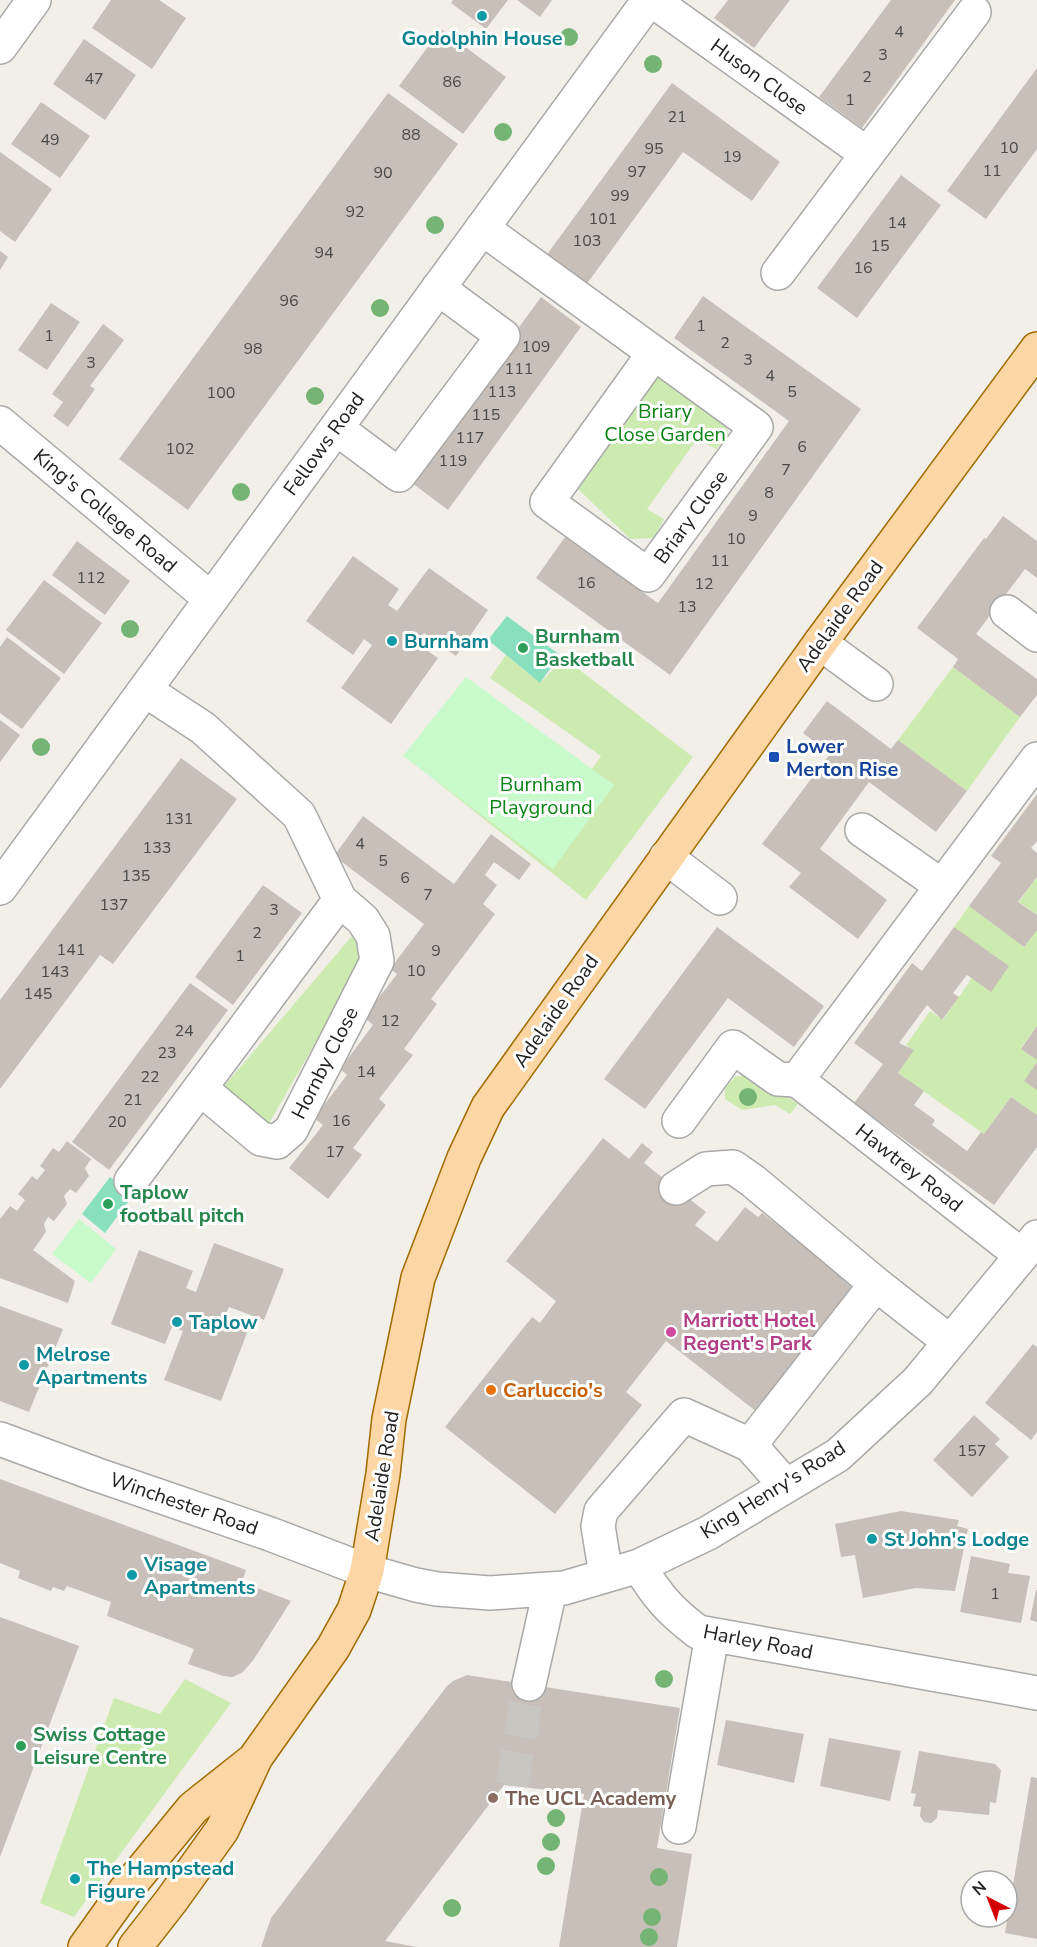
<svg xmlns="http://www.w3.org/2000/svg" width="1037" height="1947" font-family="'Nunito Sans',sans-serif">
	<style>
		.grass { fill: #cdebb0 }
		.park { fill: #c8facc }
		.pitch { fill: #88e0be }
		.building { fill: #c7bfb8 }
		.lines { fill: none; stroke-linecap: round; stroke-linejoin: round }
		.minor-tunnel { stroke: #c8c6c1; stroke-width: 33; stroke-dasharray: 33 16; stroke-linecap: butt }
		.minor-casing { stroke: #a9a9a9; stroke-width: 36 }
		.major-casing { stroke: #a06b00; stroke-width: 36 }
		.minor { stroke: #fff; stroke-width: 33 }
		.major { stroke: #fcd6a4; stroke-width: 33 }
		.tree { fill: #74b475 }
		.culture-dot { fill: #0f9aa8; stroke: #fff; stroke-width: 2 }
		.leisure-dot { fill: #2e9e5b; stroke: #fff; stroke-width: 2 }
		.transit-dot { fill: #1a4fb4; stroke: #fff; stroke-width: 2 }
		.hotel-dot { fill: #d1479c; stroke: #fff; stroke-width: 2 }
		.food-dot { fill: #e8710a; stroke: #fff; stroke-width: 2 }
		.education-dot { fill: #8d6e63; stroke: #fff; stroke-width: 2 }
		.labels { text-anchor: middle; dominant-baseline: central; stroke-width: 6; stroke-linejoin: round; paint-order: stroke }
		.number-label { font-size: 16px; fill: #4b4948 }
		.culture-label { font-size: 20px; font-weight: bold; fill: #0d838f; stroke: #fff; text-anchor: start }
		.street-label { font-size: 20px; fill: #222; stroke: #fff }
		.park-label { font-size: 20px; fill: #0c8416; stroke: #fff }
		.leisure-label { font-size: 20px; font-weight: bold; fill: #27864d; stroke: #fff; text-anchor: start }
		.transit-label { font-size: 20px; font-weight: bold; fill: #164399; stroke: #fff; text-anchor: start }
		.hotel-label { font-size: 20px; font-weight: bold; fill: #b23c85; stroke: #fff; text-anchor: start }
		.food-label { font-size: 20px; font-weight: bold; fill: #c56008; stroke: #fff; text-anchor: start }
		.education-label { font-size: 20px; font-weight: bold; fill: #785e54; stroke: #fff; text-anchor: start }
	</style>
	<rect width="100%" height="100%" fill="#f2efe9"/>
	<path class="grass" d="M658,373L720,411L729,435L716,449L697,439L647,509L664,519L654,538L630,539L576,487Z
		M506,655L540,683L564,658L693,757L586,900L431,777L490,694L562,813L601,756L490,678Z
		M953,667L1020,717L967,791L898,740Z
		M1037,877V915L1019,902Z
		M969,906L1024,947L1037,930V1026L1021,1048L1037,1060V1115L1011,1097L984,1134L898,1073L913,1050L906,1045L930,1011L943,1020L972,978L1008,966L954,927Z
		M352,936L367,953L264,1132L220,1091Z
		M748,1074L759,1076L798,1104L790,1114L775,1105L742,1110L725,1099V1088L735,1077Z
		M185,1679L231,1703L74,1917L40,1903L114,1698L160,1714Z"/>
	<path class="park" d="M466,677L614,785L553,869L403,756Z
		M79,1219L116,1249L91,1283L52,1254Z"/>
	<path class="pitch" d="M507,616L560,655L540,683L488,640Z
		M110,1177L134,1194L105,1233L82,1214Z"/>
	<path class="building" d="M111,0H159L186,18L152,69L92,28Z
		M453,0H508L486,29L451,3Z
		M517,0H552L540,17Z
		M728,0H790L754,48L714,18Z
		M891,0H955L862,128L819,97Z
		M441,29L506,77L463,134L399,86Z
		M84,39L136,75L105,120L53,84Z
		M1037,68V149L986,219L947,191Z
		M672,83L780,162L752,201L683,152L583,289L543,260Z
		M388,93L458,144L188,510L119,459Z
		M41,102L90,136L60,178L11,144Z
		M0,152L52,189L15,242L0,231Z
		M901,175L941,205L857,318L817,288Z
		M0,251L8,257L0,270Z
		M703,296L861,409L670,675L536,578L565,537L658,603L789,421L674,338Z
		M541,297L581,327L448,510L408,480Z
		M51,303L80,322L47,370L18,350Z
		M103,324L124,340L90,386L95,389L68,427L53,416L63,402L52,394Z
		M1003,516L1037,541V578L1025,569L976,634L1037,679V695L1020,717L953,667L958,659L917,628L984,538L986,539Z
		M77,541L130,581L105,615L52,575Z
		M353,556L399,589L388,605L397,611L429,568L488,610L456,656L424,633L416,643L438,658L391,724L341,688L372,645L364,639L353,655L306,621Z
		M44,580L102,623L64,674L6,630Z
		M7,637L61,678L22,729L0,713V647Z
		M827,701L891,749L898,740L967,791L936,832L869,782L820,849L887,900L858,939L789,887L801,873L762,844L830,754L803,733Z
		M0,720L20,735L0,762Z
		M181,758L237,799L113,964L100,955L0,1089V1000Z
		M1037,794V841L1031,848L1037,853V877L1018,902L1037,915V930L1024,947L969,906L1001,863L991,856Z
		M363,816L454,884L491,834L531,864L519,880L494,862L485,875L497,885L483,904L495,914L431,999L437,1004L404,1049L413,1055L379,1099L386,1105L353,1148L362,1155L328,1199L289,1168L323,1125L314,1118L347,1075L340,1069L373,1025L364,1017L397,974L390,969L424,924L334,856Z
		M263,885L302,913L233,1005L195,977Z
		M717,927L824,1006L794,1047L728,998L645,1109L604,1079Z
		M954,927L1009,966L991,992L967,975L953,993L959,997L942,1020L927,1005L899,1043L914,1050L898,1073L924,1091L914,1105L935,1120L932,1125L967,1151L981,1132L984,1134L1011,1097L1037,1115V1147L994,1205L854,1103L883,1064L854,1043L912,963L922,971Z
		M190,983L228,1010L109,1170L72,1142Z
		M1037,1026V1060L1021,1049Z
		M1037,1062V1090L1024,1081Z
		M603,1138L629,1159L642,1143L653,1152L644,1163L706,1212L695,1225L717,1242L745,1207L758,1217L762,1213L856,1287L757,1412L666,1341L626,1392L642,1405L555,1514L445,1427L532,1317L540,1323L556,1301L506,1261Z
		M67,1141L91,1159L85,1168L89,1176L76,1193L70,1189L64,1196L67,1204L54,1221L48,1217L44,1224L46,1232L33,1250L75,1281L68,1303L0,1278V1219L10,1206L17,1211L25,1200L18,1194L32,1176L37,1180L45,1170L40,1166L53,1148L59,1152Z
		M214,1243L284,1269L264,1320L229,1307L225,1316L250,1325L221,1401L164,1380L183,1331L172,1327L165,1344L111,1324L139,1250L193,1271L186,1288L196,1292Z
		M0,1306L63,1329L29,1412L0,1401Z
		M1033,1344L1037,1347V1432L1031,1440L985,1403Z
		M974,1415L1000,1439L995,1444L1009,1457L972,1497L933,1460Z
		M0,1479L246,1570L242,1582L291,1601L254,1659L243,1672L233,1677L223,1676L188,1664L194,1649L107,1616L111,1602L67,1586L64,1591L53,1587L51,1591L18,1578L20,1571L0,1563Z
		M901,1511L959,1520L957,1526L968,1529L955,1591L916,1588L863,1598L855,1555L841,1557L835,1524Z
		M971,1556L1010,1564L1008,1573L1030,1576L1021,1623L960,1612Z
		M1036,1590H1037V1622L1030,1620Z
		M0,1617L79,1646L0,1857Z
		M467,1675L680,1708L657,1848L692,1854L677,1947H559L584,1794L504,1785L385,1941L417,1947H261L271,1918L447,1686L453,1681Z
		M726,1720L804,1734L794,1783L717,1765Z
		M829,1738L901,1751L890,1801L820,1786Z
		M919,1751L995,1764L1001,1770L996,1803L990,1802L989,1815L938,1810L937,1818L931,1823L924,1822L920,1816L921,1807L913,1806L916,1794L911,1793Z
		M1031,1777L1037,1778V1939L1005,1933Z"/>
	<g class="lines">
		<path class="minor-tunnel" d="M512,1785L529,1684"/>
		<g class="minor-casing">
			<path id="minor" d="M652,0L867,154
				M0,47L34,0
				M482,228L756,427L648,575L547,502L654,353
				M778,273L974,12
				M0,423L211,599
				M336,428L399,475L503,336L438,288
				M1007,612L1037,635
				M820,643L876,684
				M145,690L203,728L299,815L340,900L363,920L373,936L377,961L291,1130L277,1142L261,1139L200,1088
				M862,830L942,886
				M666,857L720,898
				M0,888L649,0
				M797,1080L1037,759
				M679,1121L733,1047L778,1079L797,1080L1021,1255
				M131,1181L340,900
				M676,1188L706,1169L733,1167L753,1181L876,1284L950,1342
				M0,1439L95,1474L270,1534L367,1571L416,1585L437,1589L490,1593L564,1588L639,1566L708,1533L838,1455L918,1381L1037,1237
				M750,1445L876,1284
				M639,1566C657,1596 670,1611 698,1632L1037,1693
				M606,1575L598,1526L601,1511L684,1415L750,1445L786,1486
				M529,1684L550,1590
				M679,1827L712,1635"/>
		</g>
		<g class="major-casing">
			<path id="major" d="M85,1947L125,1891L193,1808L251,1762
				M135,1947L171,1901L222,1830L256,1757L333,1648L354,1610L367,1571L383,1474L389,1419L418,1278L464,1158L488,1107L820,643L1037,349"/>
		</g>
		<use href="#minor" class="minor"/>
		<use href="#major" class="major"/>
	</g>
	<g class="tree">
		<circle cx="569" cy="37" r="9"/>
		<circle cx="653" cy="64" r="9"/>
		<circle cx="503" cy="132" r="9"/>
		<circle cx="435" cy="225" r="9"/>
		<circle cx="380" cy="308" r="9"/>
		<circle cx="315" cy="396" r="9"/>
		<circle cx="241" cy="492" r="9"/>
		<circle cx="130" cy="629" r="9"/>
		<circle cx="41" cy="747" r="9"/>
		<circle cx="748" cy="1097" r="9"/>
		<circle cx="664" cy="1679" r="9"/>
		<circle cx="556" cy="1818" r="9"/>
		<circle cx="551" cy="1842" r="9"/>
		<circle cx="546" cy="1866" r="9"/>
		<circle cx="659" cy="1877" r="9"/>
		<circle cx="452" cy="1908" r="9"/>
		<circle cx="652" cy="1917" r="9"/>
		<circle cx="649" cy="1937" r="9"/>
	</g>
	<g class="culture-dot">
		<circle cx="482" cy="16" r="6"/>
		<circle cx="392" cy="641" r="6"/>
		<circle cx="177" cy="1322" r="6"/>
		<circle cx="24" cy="1365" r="6"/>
		<circle cx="872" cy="1539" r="6"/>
		<circle cx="132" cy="1575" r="6"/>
		<circle cx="75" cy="1879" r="6"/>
	</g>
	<g class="leisure-dot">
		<circle cx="523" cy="648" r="6"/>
		<circle cx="108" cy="1204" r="6"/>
		<circle cx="21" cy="1746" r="6"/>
	</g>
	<rect class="transit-dot" x="768" y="751" width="12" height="12" rx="3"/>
	<circle class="hotel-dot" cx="671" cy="1332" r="6"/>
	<circle class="food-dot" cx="491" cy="1390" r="6"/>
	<circle class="education-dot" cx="493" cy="1798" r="6"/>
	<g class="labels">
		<g class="number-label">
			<text x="899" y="32">4</text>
			<text x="883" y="55">3</text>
			<text x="867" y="77">2</text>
			<text x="94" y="79">47</text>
			<text x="452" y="82">86</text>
			<text x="850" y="100">1</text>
			<text x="677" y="117">21</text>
			<text x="411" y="135">88</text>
			<text x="50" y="140">49</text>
			<text x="1009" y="148">10</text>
			<text x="654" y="149">95</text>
			<text x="732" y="157">19</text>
			<text x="992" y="171">11</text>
			<text x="637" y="172">97</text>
			<text x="383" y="173">90</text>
			<text x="620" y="196">99</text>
			<text x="355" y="212">92</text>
			<text x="603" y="219">101</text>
			<text x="897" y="223">14</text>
			<text x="587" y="241">103</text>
			<text x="880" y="246">15</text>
			<text x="324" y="253">94</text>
			<text x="863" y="268">16</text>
			<text x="289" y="301">96</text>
			<text x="701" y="326">1</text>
			<text x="49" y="336">1</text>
			<text x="725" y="343">2</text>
			<text x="536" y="347">109</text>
			<text x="253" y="349">98</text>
			<text x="748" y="360">3</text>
			<text x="91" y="363">3</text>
			<text x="519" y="369">111</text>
			<text x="770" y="376">4</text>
			<text x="502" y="392">113</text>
			<text x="792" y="392">5</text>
			<text x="221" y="393">100</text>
			<text x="486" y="415">115</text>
			<text x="470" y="438">117</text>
			<text x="802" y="447">6</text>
			<text x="180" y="449">102</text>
			<text x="453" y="461">119</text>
			<text x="786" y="470">7</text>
			<text x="769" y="493">8</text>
			<text x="753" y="516">9</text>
			<text x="736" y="539">10</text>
			<text x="720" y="561">11</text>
			<text x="91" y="578">112</text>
			<text x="586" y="583">16</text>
			<text x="704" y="584">12</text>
			<text x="687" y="607">13</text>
			<text x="179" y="819">131</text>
			<text x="360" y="844">4</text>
			<text x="157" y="848">133</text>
			<text x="383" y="861">5</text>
			<text x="136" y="876">135</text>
			<text x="405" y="878">6</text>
			<text x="428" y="895">7</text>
			<text x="114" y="905">137</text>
			<text x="274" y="910">3</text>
			<text x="257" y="933">2</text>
			<text x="71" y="950">141</text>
			<text x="436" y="951">9</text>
			<text x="240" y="956">1</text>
			<text x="416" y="971">10</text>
			<text x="55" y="972">143</text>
			<text x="38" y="994">145</text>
			<text x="390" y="1021">12</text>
			<text x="184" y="1031">24</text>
			<text x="167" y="1053">23</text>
			<text x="366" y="1072">14</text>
			<text x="150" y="1077">22</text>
			<text x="133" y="1100">21</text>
			<text x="341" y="1121">16</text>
			<text x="117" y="1122">20</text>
			<text x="335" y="1152">17</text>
			<text x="972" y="1451">157</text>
			<text x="995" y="1594">1</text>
		</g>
		<g class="culture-label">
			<text x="482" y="38" text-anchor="middle">Godolphin House</text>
			<text x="404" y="641">Burnham</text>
			<text x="189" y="1322">Taplow</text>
			<text x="36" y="1354">Melrose<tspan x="36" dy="23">Apartments</tspan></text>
			<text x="884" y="1539">St John's Lodge</text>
			<text x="144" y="1564">Visage<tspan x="144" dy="23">Apartments</tspan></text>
			<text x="87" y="1868">The Hampstead<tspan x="87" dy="23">Figure</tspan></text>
		</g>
		<g class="street-label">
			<text transform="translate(759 77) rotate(36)">Huson Close</text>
			<text transform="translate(324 444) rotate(-54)">Fellows Road</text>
			<text transform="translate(105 511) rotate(40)">King's College Road</text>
			<text transform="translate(691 517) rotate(-54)">Briary Close</text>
			<text transform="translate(840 616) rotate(-54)">Adelaide Road</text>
			<text transform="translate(556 1011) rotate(-55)">Adelaide Road</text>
			<text transform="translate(325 1063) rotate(-63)">Hornby Close</text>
			<text transform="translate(909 1168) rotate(38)">Hawtrey Road</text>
			<text transform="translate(382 1476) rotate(-81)">Adelaide Road</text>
			<text transform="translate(773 1490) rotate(-32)">King Henry's Road</text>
			<text transform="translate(184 1504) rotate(19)">Winchester Road</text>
			<text transform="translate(758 1642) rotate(11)">Harley Road</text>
		</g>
		<g class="park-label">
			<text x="665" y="411">Briary<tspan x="665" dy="23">Close Garden</tspan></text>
			<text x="541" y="784">Burnham<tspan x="541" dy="23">Playground</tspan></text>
		</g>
		<g class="leisure-label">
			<text x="535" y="636">Burnham<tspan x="535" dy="23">Basketball</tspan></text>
			<text x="120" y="1192">Taplow<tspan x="120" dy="23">football pitch</tspan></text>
			<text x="33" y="1734">Swiss Cottage<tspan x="33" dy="23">Leisure Centre</tspan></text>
		</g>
		<g class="transit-label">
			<text x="786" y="746">Lower<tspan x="786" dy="23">Merton Rise</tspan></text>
		</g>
		<g class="hotel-label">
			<text x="683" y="1320">Marriott Hotel<tspan x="683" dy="23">Regent's Park</tspan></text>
		</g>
		<g class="food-label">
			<text x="503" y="1390">Carluccio's</text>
		</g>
		<g class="education-label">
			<text x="505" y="1798">The UCL Academy</text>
		</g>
	</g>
	<g transform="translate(989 1899) rotate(318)"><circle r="28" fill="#ffffff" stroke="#a7a7a7" stroke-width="1.5"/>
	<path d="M0-4.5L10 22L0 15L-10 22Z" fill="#d40000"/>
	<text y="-9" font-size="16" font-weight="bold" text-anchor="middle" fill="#222222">N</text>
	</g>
</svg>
